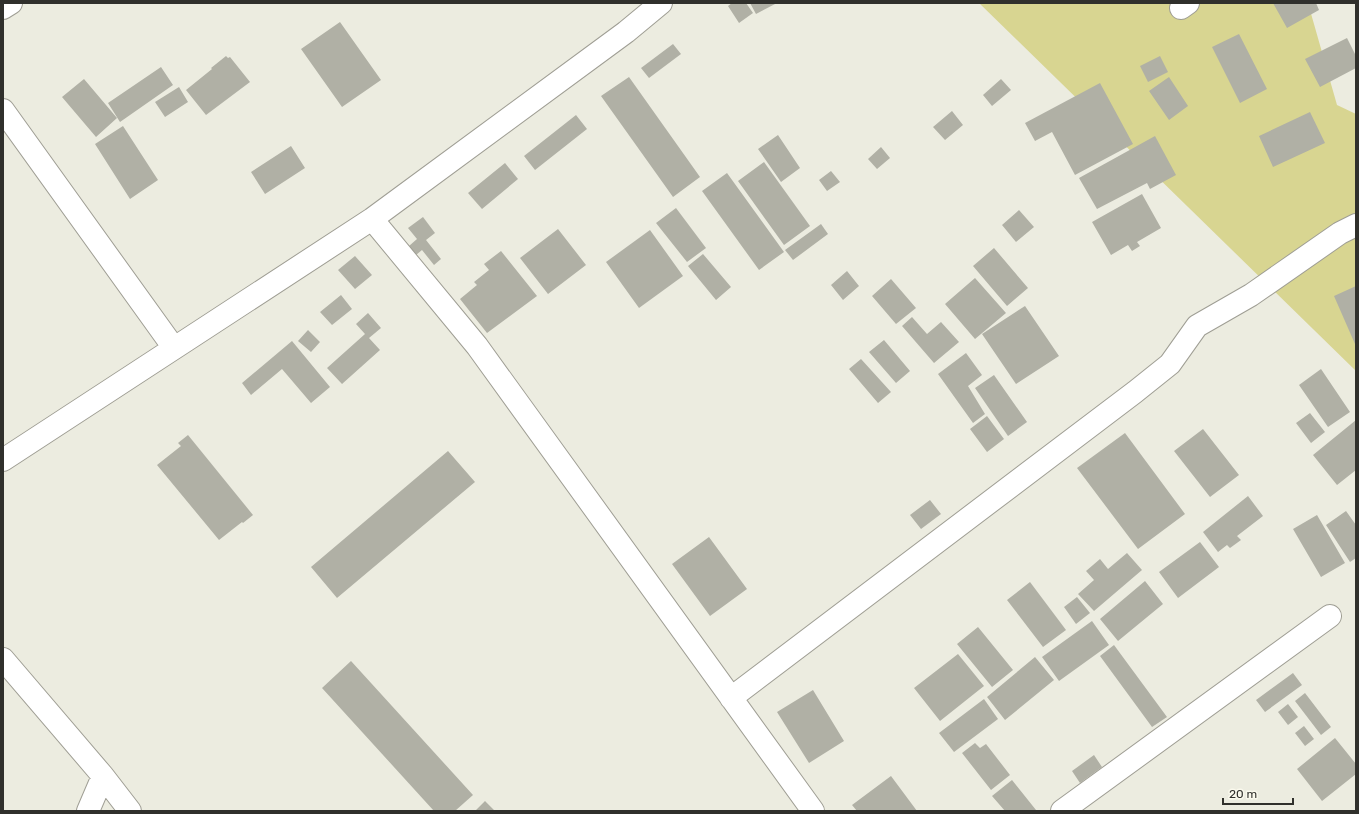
<svg xmlns="http://www.w3.org/2000/svg" width="1359" height="814" font-family="Rubik,sans-serif">
	<style>
		.green { fill: #d8d591 }
		.building { fill: #b0b0a5 }
		.lines { fill: none; stroke-linecap: round; stroke-linejoin: round }
		.street-casing { stroke: #9f9e94; stroke-width: 24 }
		.street { stroke: #fff; stroke-width: 22 }
	</style>
	<rect width="100%" height="100%" fill="#ecece0"/>
	<path class="green" d="M979,3H1308L1337,105L1356,114V371Z"/>
	<path class="building" d="M732,3H746L753,13L739,23L728,6Z
		M750,3H777L756,14Z
		M1273,3H1316L1319,10L1287,28Z
		M340,22L381,80L342,107L301,49Z
		M1239,34L1267,89L1240,103L1212,47Z
		M1347,38L1356,56V68L1320,87L1305,59Z
		M673,44L681,54L649,78L641,68Z
		M226,56L228,58L230,57L250,82L206,115L186,90L212,69L211,68Z
		M1160,56L1168,72L1148,82L1140,66Z
		M161,67L173,85L120,122L108,103Z
		M629,77L700,177L673,197L601,96Z
		M1169,77L1188,106L1169,120L1149,91Z
		M84,79L117,118L96,137L62,97Z
		M1001,79L1011,90L992,106L983,95Z
		M1100,83L1133,144L1075,175L1052,132L1035,141L1025,123Z
		M179,87L188,102L165,117L155,102Z
		M952,111L963,125L945,140L933,127Z
		M1310,112L1325,143L1273,167L1259,136Z
		M576,115L587,129L535,170L524,156Z
		M123,126L158,180L130,199L95,144Z
		M778,135L800,168L781,182L758,149Z
		M1155,136L1176,175L1150,189L1147,183L1097,209L1079,178Z
		M291,146L305,168L265,194L251,172Z
		M881,147L890,158L877,169L868,159Z
		M764,162L810,226L784,245L738,181Z
		M505,163L518,179L482,209L468,193Z
		M831,171L840,182L827,191L819,180Z
		M727,173L784,252L759,270L702,191Z
		M1142,194L1161,228L1137,242L1140,246L1132,251L1128,245L1111,255L1092,222Z
		M676,208L706,248L687,262L656,223Z
		M1019,210L1034,227L1016,242L1002,225Z
		M423,217L435,233L426,240L441,259L434,265L422,250L416,255L409,246L417,239L408,228Z
		M821,224L828,234L793,260L785,250Z
		M558,229L586,265L548,294L520,258Z
		M650,230L683,276L639,308L606,262Z
		M994,248L1028,288L1007,306L973,266Z
		M501,251L537,296L487,333L460,299L477,285L474,282L489,270L484,264Z
		M703,254L731,287L716,300L688,266Z
		M355,256L372,275L355,289L338,270Z
		M847,271L859,286L843,300L831,285Z
		M975,278L1006,313L975,339L945,304Z
		M891,279L916,308L896,324L872,296Z
		M1356,286V344H1355L1334,296Z
		M341,295L352,309L332,325L320,312Z
		M1025,306L1059,356L1016,384L982,334Z
		M368,313L381,328L369,338L380,350L342,384L327,368L365,334L356,324Z
		M912,317L927,334L941,322L959,342L934,363L902,326Z
		M308,330L320,342L311,352L298,341Z
		M884,340L910,371L896,383L869,352Z
		M292,341L330,387L311,403L282,369L251,395L242,383Z
		M966,353L982,375L968,386L985,414L973,423L938,374Z
		M861,359L891,392L878,403L849,369Z
		M1321,369L1350,412L1328,427L1299,385Z
		M994,375L1027,422L1008,436L975,388Z
		M1310,413L1325,432L1311,443L1296,423Z
		M987,416L1004,439L987,452L970,429Z
		M1356,420V470L1337,485L1313,455Z
		M1203,429L1239,475L1210,497L1174,451Z
		M1125,433L1185,514L1138,549L1077,468Z
		M188,435L253,515L243,523L242,522L219,540L157,465L181,446L178,443Z
		M448,451L475,482L337,598L311,567Z
		M1248,496L1263,516L1237,536L1241,540L1230,548L1227,545L1218,552L1203,532Z
		M930,500L941,514L921,529L910,515Z
		M1346,511L1356,525V558L1350,562L1326,525Z
		M1317,515L1345,563L1321,577L1293,529Z
		M709,537L747,589L710,616L672,564Z
		M1200,542L1219,567L1178,598L1159,572Z
		M1127,553L1142,570L1094,611L1078,594L1094,580L1086,571L1100,559L1108,569Z
		M1145,581L1163,604L1118,641L1100,619Z
		M1030,582L1066,630L1043,647L1007,600Z
		M1077,597L1090,613L1076,624L1064,607Z
		M1092,621L1109,645L1059,681L1042,657Z
		M978,627L1013,670L992,687L957,644Z
		M1114,645L1167,717L1152,727L1100,656Z
		M958,654L984,686L940,721L914,688Z
		M1035,657L1054,680L1005,720L987,697Z
		M351,661L473,795L455,811H434L322,688Z
		M1293,673L1302,685L1265,712L1256,700Z
		M813,690L844,741L809,763L777,712Z
		M1305,693L1331,727L1321,735L1295,701Z
		M984,699L998,719L954,752L939,733Z
		M1288,704L1298,717L1288,725L1278,712Z
		M1304,726L1314,739L1305,746L1295,733Z
		M1335,738L1356,764V774L1322,801L1297,769Z
		M975,743L980,748L986,744L1010,775L991,790L962,753Z
		M1094,755L1102,767L1080,783L1072,771Z
		M891,776L917,811H857L852,805Z
		M1012,780L1036,810L1035,811H1005L992,796Z
		M485,801L495,811H475Z"/>
	<g class="lines">
		<g class="street-casing">
			<path id="street" d="M3,8L11,3
				M1181,8L1188,3
				M3,110L174,348
				M372,219L477,346L813,811
				M3,460L372,219L626,32L661,3
				M3,659L103,776L88,811
				M731,698L1135,392L1170,364L1197,326L1251,295L1340,233L1356,225
				M103,776L130,811
				M1062,811L1330,616"/>
		</g>
		<use href="#street" class="street"/>
	</g>
	<rect width="1359" height="814" fill="none" stroke="#30302c" stroke-width="8"/>
	<path d="M1223 798v6h70v-6" fill="none" stroke="#30302c" stroke-width="2"/>
	<text x="1229" y="798" font-size="12" fill="#30302c" stroke="#faf9ed" stroke-width="3" paint-order="stroke">20 m</text>
</svg>
